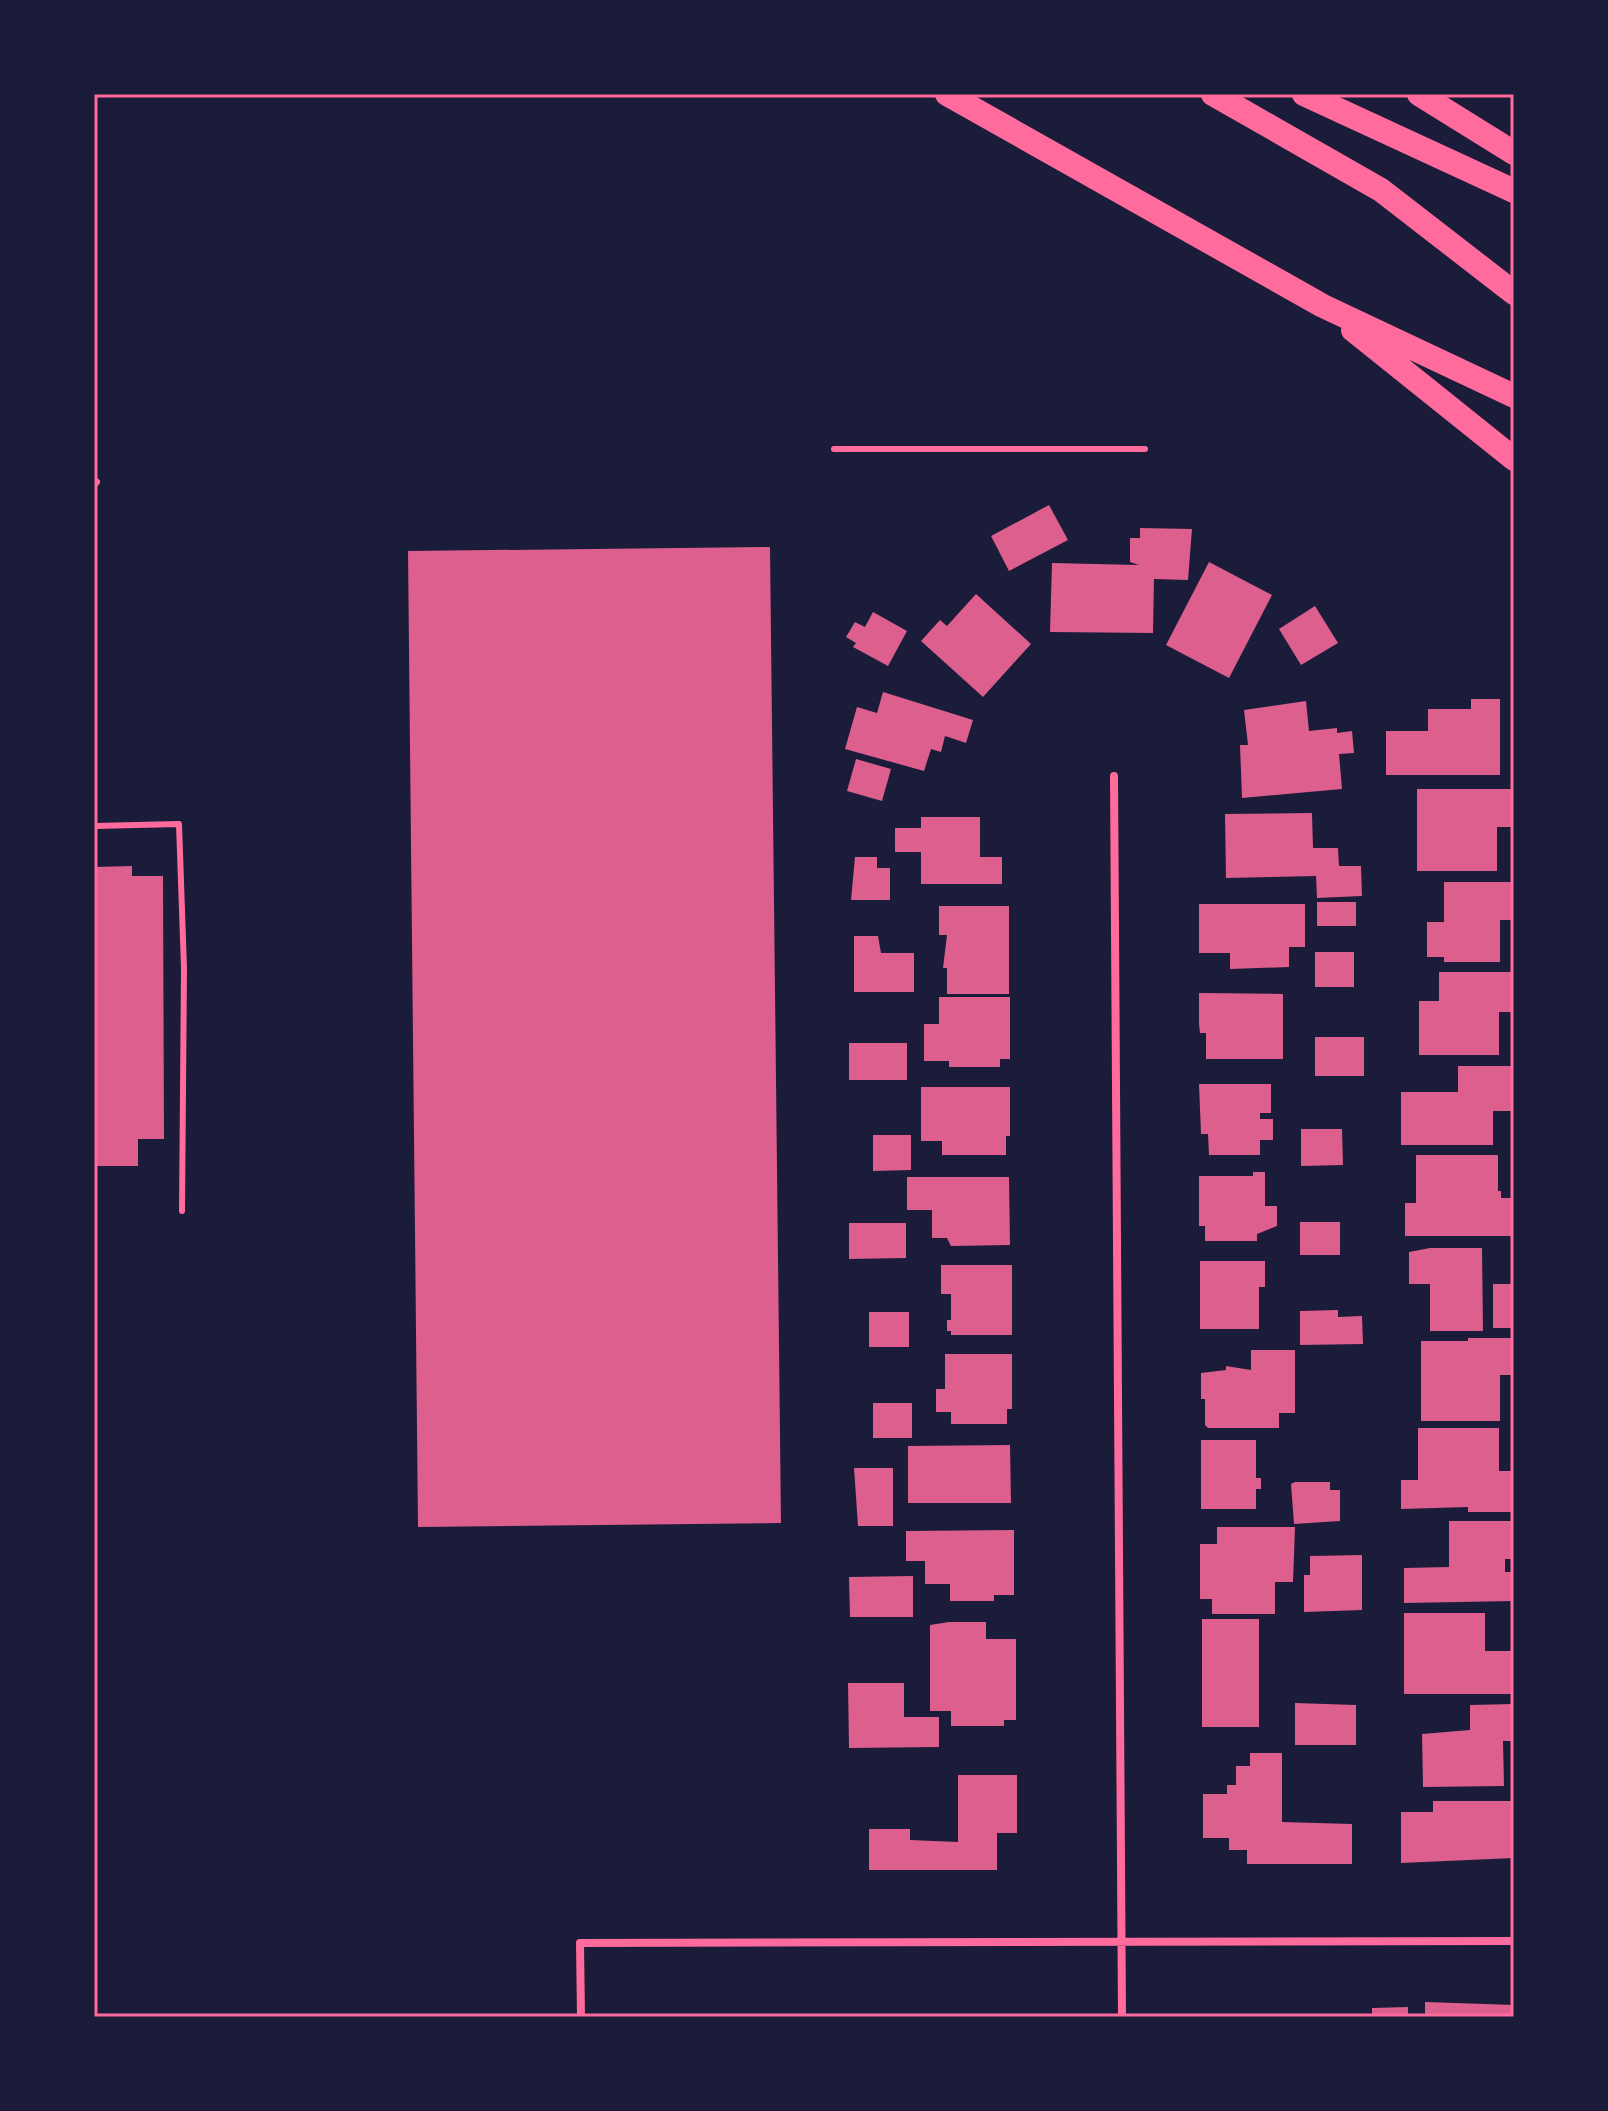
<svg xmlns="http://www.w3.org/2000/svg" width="1608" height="2111" font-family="'Titillium Web',sans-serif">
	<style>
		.building { fill: #dd5f8e }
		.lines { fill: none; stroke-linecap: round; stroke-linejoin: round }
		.service { stroke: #ff6b9d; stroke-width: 6 }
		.minor { stroke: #ff6b9d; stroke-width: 8 }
		.motorway { stroke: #ff6b9d; stroke-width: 24 }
		.neatline { fill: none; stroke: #ff6b9d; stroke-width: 3 }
	</style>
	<rect width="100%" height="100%" fill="#1b1b3a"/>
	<path class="building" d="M1049,505L1068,540L1009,571L991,536Z
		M1140,528L1192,529L1188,580L1154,579L1153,633L1050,632L1052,563L1139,565L1130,562V538H1140Z
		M770,547L781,1523L418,1527L408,551Z
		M1209,562L1272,595L1229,678L1166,645Z
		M976,594L1031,644L983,697L921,641L940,620L947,626Z
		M1315,606L1338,643L1301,665L1279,629Z
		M873,612L907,631L888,666L853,647L856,643L846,637L855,622L865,627Z
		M883,692L973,720L966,743L945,736L941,752L931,749L924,771L845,749L857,707L877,713Z
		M1471,699H1500V775H1386V731H1428V709H1471Z
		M1306,701L1309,731L1337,728V733L1352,731L1354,753L1339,754L1342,789L1242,798L1240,745H1248L1244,710Z
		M856,759L891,769L882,801L847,791Z
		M1417,789H1514V827H1497V871H1417Z
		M1312,813L1313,848H1338L1339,866H1361L1362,896L1317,898L1316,876L1226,878L1225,814Z
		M921,817H980V857H1002V884H921V852H895V828H921Z
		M855,857H877V868H890V900H851Z
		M132,866V876H163L164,1139H138V1166H94V867Z
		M1444,882H1514V920H1500V962H1444V957H1427V922H1444Z
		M1317,902H1356V926H1317Z
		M1199,904H1305V947H1289V967L1230,969V953H1199Z
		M939,906H1009V994H947V968H943L947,935H939Z
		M854,936H878L881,953H914V992H854Z
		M1315,952H1354V987H1315Z
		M1439,972H1514V1012H1499V1055H1419V1001H1439Z
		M1199,993L1283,994V1059H1206V1033H1200L1199,1024Z
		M939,997H1010V1059H1000V1067H949V1061H924V1024H939Z
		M1315,1037H1364V1076H1315Z
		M849,1043H907V1080H849Z
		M1458,1066H1514V1111H1493V1145H1401V1092H1458Z
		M1199,1084H1271V1113H1260V1119H1273V1140H1260V1155H1209L1208,1134H1201Z
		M921,1087H1010V1136H1006V1155H942V1141H921Z
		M1301,1129H1342L1343,1165L1301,1166Z
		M873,1135H911V1170L873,1171Z
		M1416,1155H1498V1191H1501V1198H1514V1236H1405V1203H1416Z
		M1253,1172H1265V1206H1277V1226L1257,1234V1241H1205V1226H1199V1176H1253Z
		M907,1177H1009L1010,1245L951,1246L947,1238H932V1210H907Z
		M1300,1222H1340V1255H1300Z
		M849,1223H906V1258L849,1259Z
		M1430,1248H1482L1483,1331H1430V1284H1409V1252Z
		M1200,1261H1265V1287H1259V1329H1200Z
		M941,1265H1012V1335H951V1331H947V1320H951V1294H941Z
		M1493,1284H1514V1328H1493Z
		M1338,1310V1317L1362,1316L1363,1344L1300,1345V1311Z
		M869,1312H909V1347H869Z
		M1468,1338H1514V1375H1500V1421H1421V1341H1468Z
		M1251,1350H1295V1413H1279V1428H1208L1205,1425V1399H1201V1373L1226,1370V1366L1251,1370Z
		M945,1354H1012V1409H1007V1424H951V1412H936V1389H945Z
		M873,1403H912V1438H873Z
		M1418,1428H1499V1471H1514V1512H1468V1507L1401,1509V1480H1418Z
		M1201,1440H1256V1478H1261V1489H1256V1509H1201Z
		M1010,1445L1011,1503H908V1446Z
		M854,1468H893V1526H858Z
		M1295,1482H1330V1490H1340V1521L1294,1524L1291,1484Z
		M1449,1521H1514V1559H1505V1572H1514V1601L1404,1603V1568L1449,1567Z
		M1217,1527H1295L1293,1582H1275V1614H1212V1599H1200V1544H1217Z
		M1014,1530V1595H994V1601H950V1584H925V1561H906V1531Z
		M1362,1555V1610L1304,1612V1575H1310V1556Z
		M913,1576V1617H850L849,1577Z
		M1404,1613H1485V1651H1514V1694H1404Z
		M1202,1619H1259V1727H1202Z
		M949,1622H986V1639H1016V1720H1004V1726H951V1711H930V1625Z
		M848,1683H904V1717H939V1747L849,1748Z
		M1295,1703L1356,1705V1745H1295Z
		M1514,1704V1741H1503L1504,1786L1423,1787L1422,1734L1470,1730V1705Z
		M1250,1753H1282V1822L1352,1824V1864H1247V1850H1229V1838H1203V1794H1227V1785H1236V1766H1250Z
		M958,1775H1017V1833H997V1870H869V1829H910V1840L958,1842Z
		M1433,1801H1514V1858L1401,1863V1812H1433Z
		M1425,2002L1514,2005V2017H1425Z
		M1408,2007V2017H1372V2008Z"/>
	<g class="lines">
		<path class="service" d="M834,449H1145
			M94,826L179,824L184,968L182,1211"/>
		<path class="minor" d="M94,481L96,482
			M1114,776L1122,2017
			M581,2017L580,1943L1514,1941"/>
		<path class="motorway" d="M947,94L1323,306L1514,396
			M1213,94L1381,190L1514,293
			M1304,94L1514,191
			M1419,94L1514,153
			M1353,330L1514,459"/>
	</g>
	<rect width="1608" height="2111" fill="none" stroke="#1b1b3a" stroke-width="192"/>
	<rect x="96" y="96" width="1416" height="1919" class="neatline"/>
</svg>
